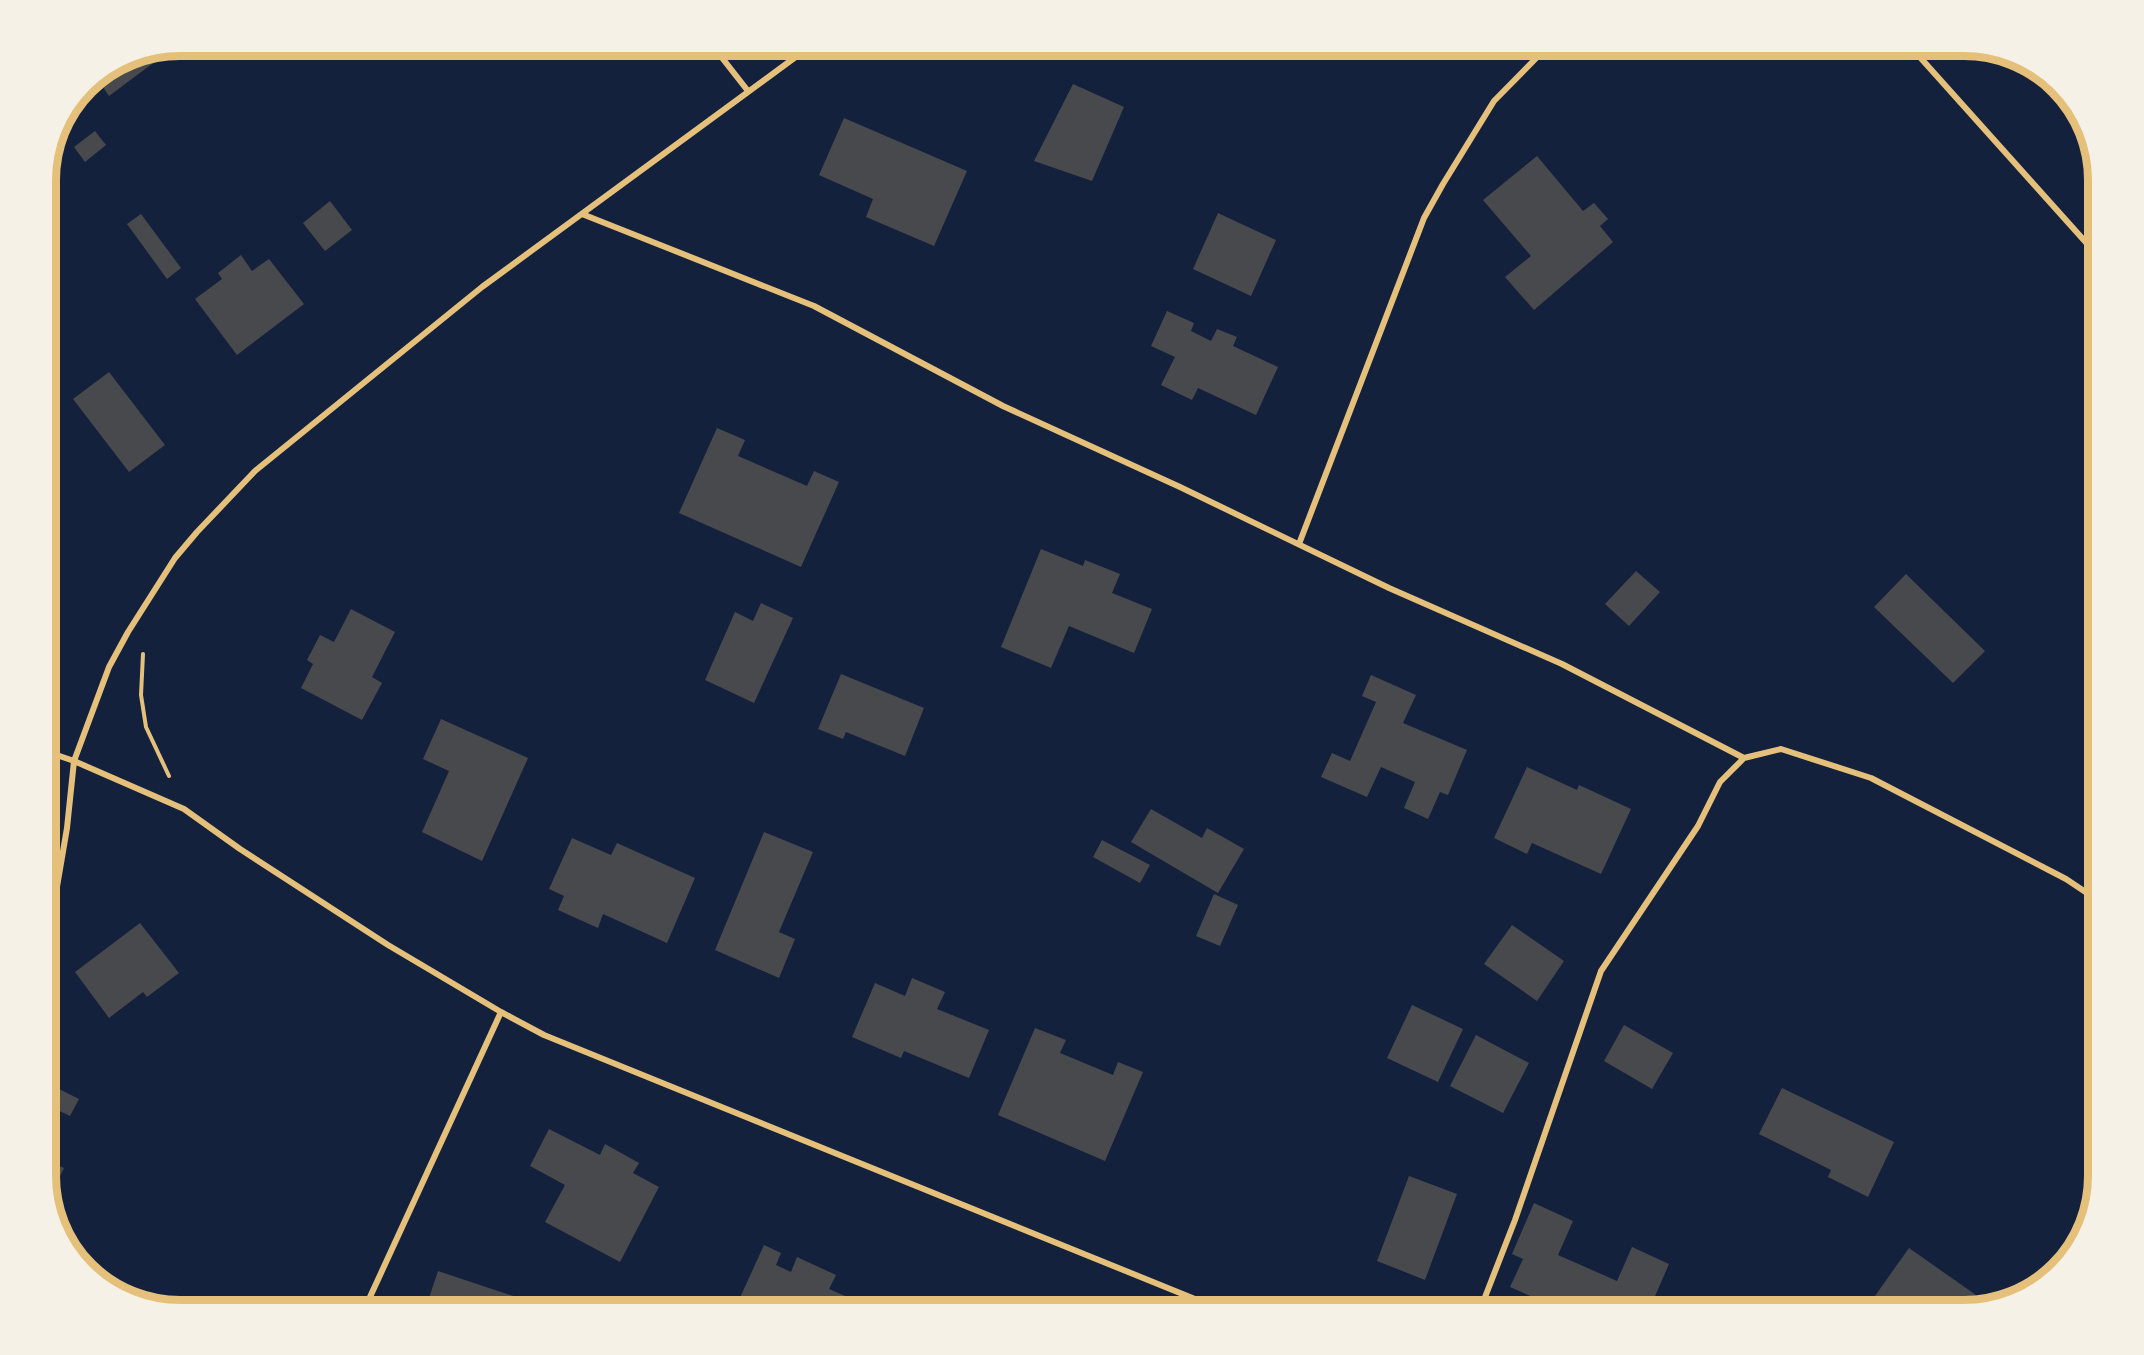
<svg xmlns="http://www.w3.org/2000/svg" width="2144" height="1355" font-family="'DejaVu Sans',sans-serif">
	<style>
		.building { fill: #48494c }
		.lines { fill: none; stroke-linecap: round; stroke-linejoin: round }
		.path { stroke: #e5c07b; stroke-width: 4 }
		.minor { stroke: #e5c07b; stroke-width: 6 }
		.rim { fill: none; stroke: #e5c07b; stroke-width: 8 }
	</style>
	<rect width="100%" height="100%" fill="#14213d"/>
	<path class="building" d="M176,46L109,96L96,77L129,55Z
		M1073,84L1124,107L1092,181L1034,161Z
		M844,118L967,171L934,246L866,217L873,199L819,175Z
		M95,131L106,145L85,162L74,147Z
		M1537,156L1583,211L1594,203L1608,219L1600,226L1613,242L1534,310L1505,277L1531,256L1483,200Z
		M330,201L352,230L325,251L303,223Z
		M1218,213L1276,240L1251,296L1193,269Z
		M141,214L181,268L167,279L127,224Z
		M241,255L252,271L269,259L304,304L237,355L195,299L222,279L218,273Z
		M1167,311L1194,323L1191,331L1211,341L1217,329L1237,337L1233,346L1278,367L1256,415L1198,388L1192,400L1161,385L1175,357L1151,346Z
		M109,372L165,445L129,472L73,399Z
		M717,428L745,440L738,456L807,486L814,471L839,482L801,567L679,513Z
		M1041,549L1083,566L1085,560L1120,574L1112,593L1152,609L1134,653L1069,626L1051,668L1001,647Z
		M1636,571L1660,592L1629,626L1605,604Z
		M1906,574L1985,651L1953,683L1874,607Z
		M761,603L793,618L754,703L705,680L735,612L753,621Z
		M351,609L395,632L372,677L382,683L362,720L301,688L313,664L307,660L320,635L334,642Z
		M841,674L924,708L905,756L846,732L843,739L818,729Z
		M1371,675L1416,695L1403,723L1467,750L1448,795L1440,792L1428,819L1404,808L1415,782L1381,767L1367,797L1321,777L1332,753L1350,761L1376,702L1362,696Z
		M441,719L528,758L482,861L422,832L449,771L423,759Z
		M1527,767L1577,790L1579,785L1631,809L1601,874L1532,843L1527,854L1494,838Z
		M1151,809L1202,838L1207,828L1244,849L1218,893L1131,842Z
		M764,832L813,852L779,932L795,939L779,978L715,950Z
		M572,838L611,855L617,843L695,878L667,943L603,914L598,928L558,910L564,896L549,889Z
		M1102,840L1150,865L1140,883L1093,857Z
		M1214,894L1238,905L1220,946L1196,936Z
		M140,923L179,973L147,997L143,992L109,1018L75,972Z
		M1512,925L1564,961L1537,1001L1484,964Z
		M912,978L945,992L937,1009L989,1030L969,1078L904,1051L901,1058L852,1037L875,983L905,996Z
		M1412,1005L1463,1029L1438,1082L1387,1058Z
		M1624,1025L1673,1053L1652,1089L1604,1061Z
		M1035,1028L1066,1040L1060,1053L1113,1075L1118,1062L1143,1072L1105,1161L998,1115Z
		M1476,1035L1529,1063L1503,1113L1450,1086Z
		M51,1085L79,1099L70,1116L45,1104V1097Z
		M1782,1088L1894,1142L1868,1197L1828,1177L1831,1170L1759,1134Z
		M549,1129L600,1155L605,1144L639,1163L633,1173L659,1187L620,1262L545,1222L565,1185L530,1166Z
		M45,1145L60,1152L55,1164L64,1168L53,1191L47,1188L45,1184Z
		M1409,1176L1457,1194L1425,1280L1377,1261Z
		M1534,1203L1573,1221L1558,1255L1617,1281L1632,1247L1669,1264L1649,1310H1562L1510,1287L1523,1259L1512,1254Z
		M764,1245L781,1253L776,1265L791,1272L797,1257L836,1275L829,1289L859,1302L855,1310H754L738,1302Z
		M1909,1248L1976,1295L1966,1310H1865Z
		M438,1271L537,1304L535,1310H425Z"/>
	<g class="lines">
		<path class="path" d="M143,654L141,695L146,727L169,776"/>
		<path class="minor" d="M712,45L748,91
			M1909,45L2099,257
			M582,214L814,306L1003,406L1180,487L1389,588L1562,664L1744,758
			M1299,544L1424,218L1443,184L1494,101L1549,45
			M45,751L74,761L184,809L240,849L388,945L501,1012L544,1035L1222,1310
			M45,957L67,828L74,761L109,667L128,632L175,558L197,532L255,471L482,287L812,45
			M364,1310L501,1012
			M1480,1310L1515,1220L1601,971L1698,826L1720,782L1744,758L1781,749L1871,778L2066,879L2099,901"/>
	</g>
	<path d="M0 0H2144V1355H0ZM180 56H1964A124 124 0 0 1 2088 180V1176A124 124 0 0 1 1964 1300H180A124 124 0 0 1 56 1176V180A124 124 0 0 1 180 56Z" fill="#f6f1e7" fill-rule="evenodd"/>
	<path class="rim" d="M180 56H1964A124 124 0 0 1 2088 180V1176A124 124 0 0 1 1964 1300H180A124 124 0 0 1 56 1176V180A124 124 0 0 1 180 56Z"/>
</svg>
